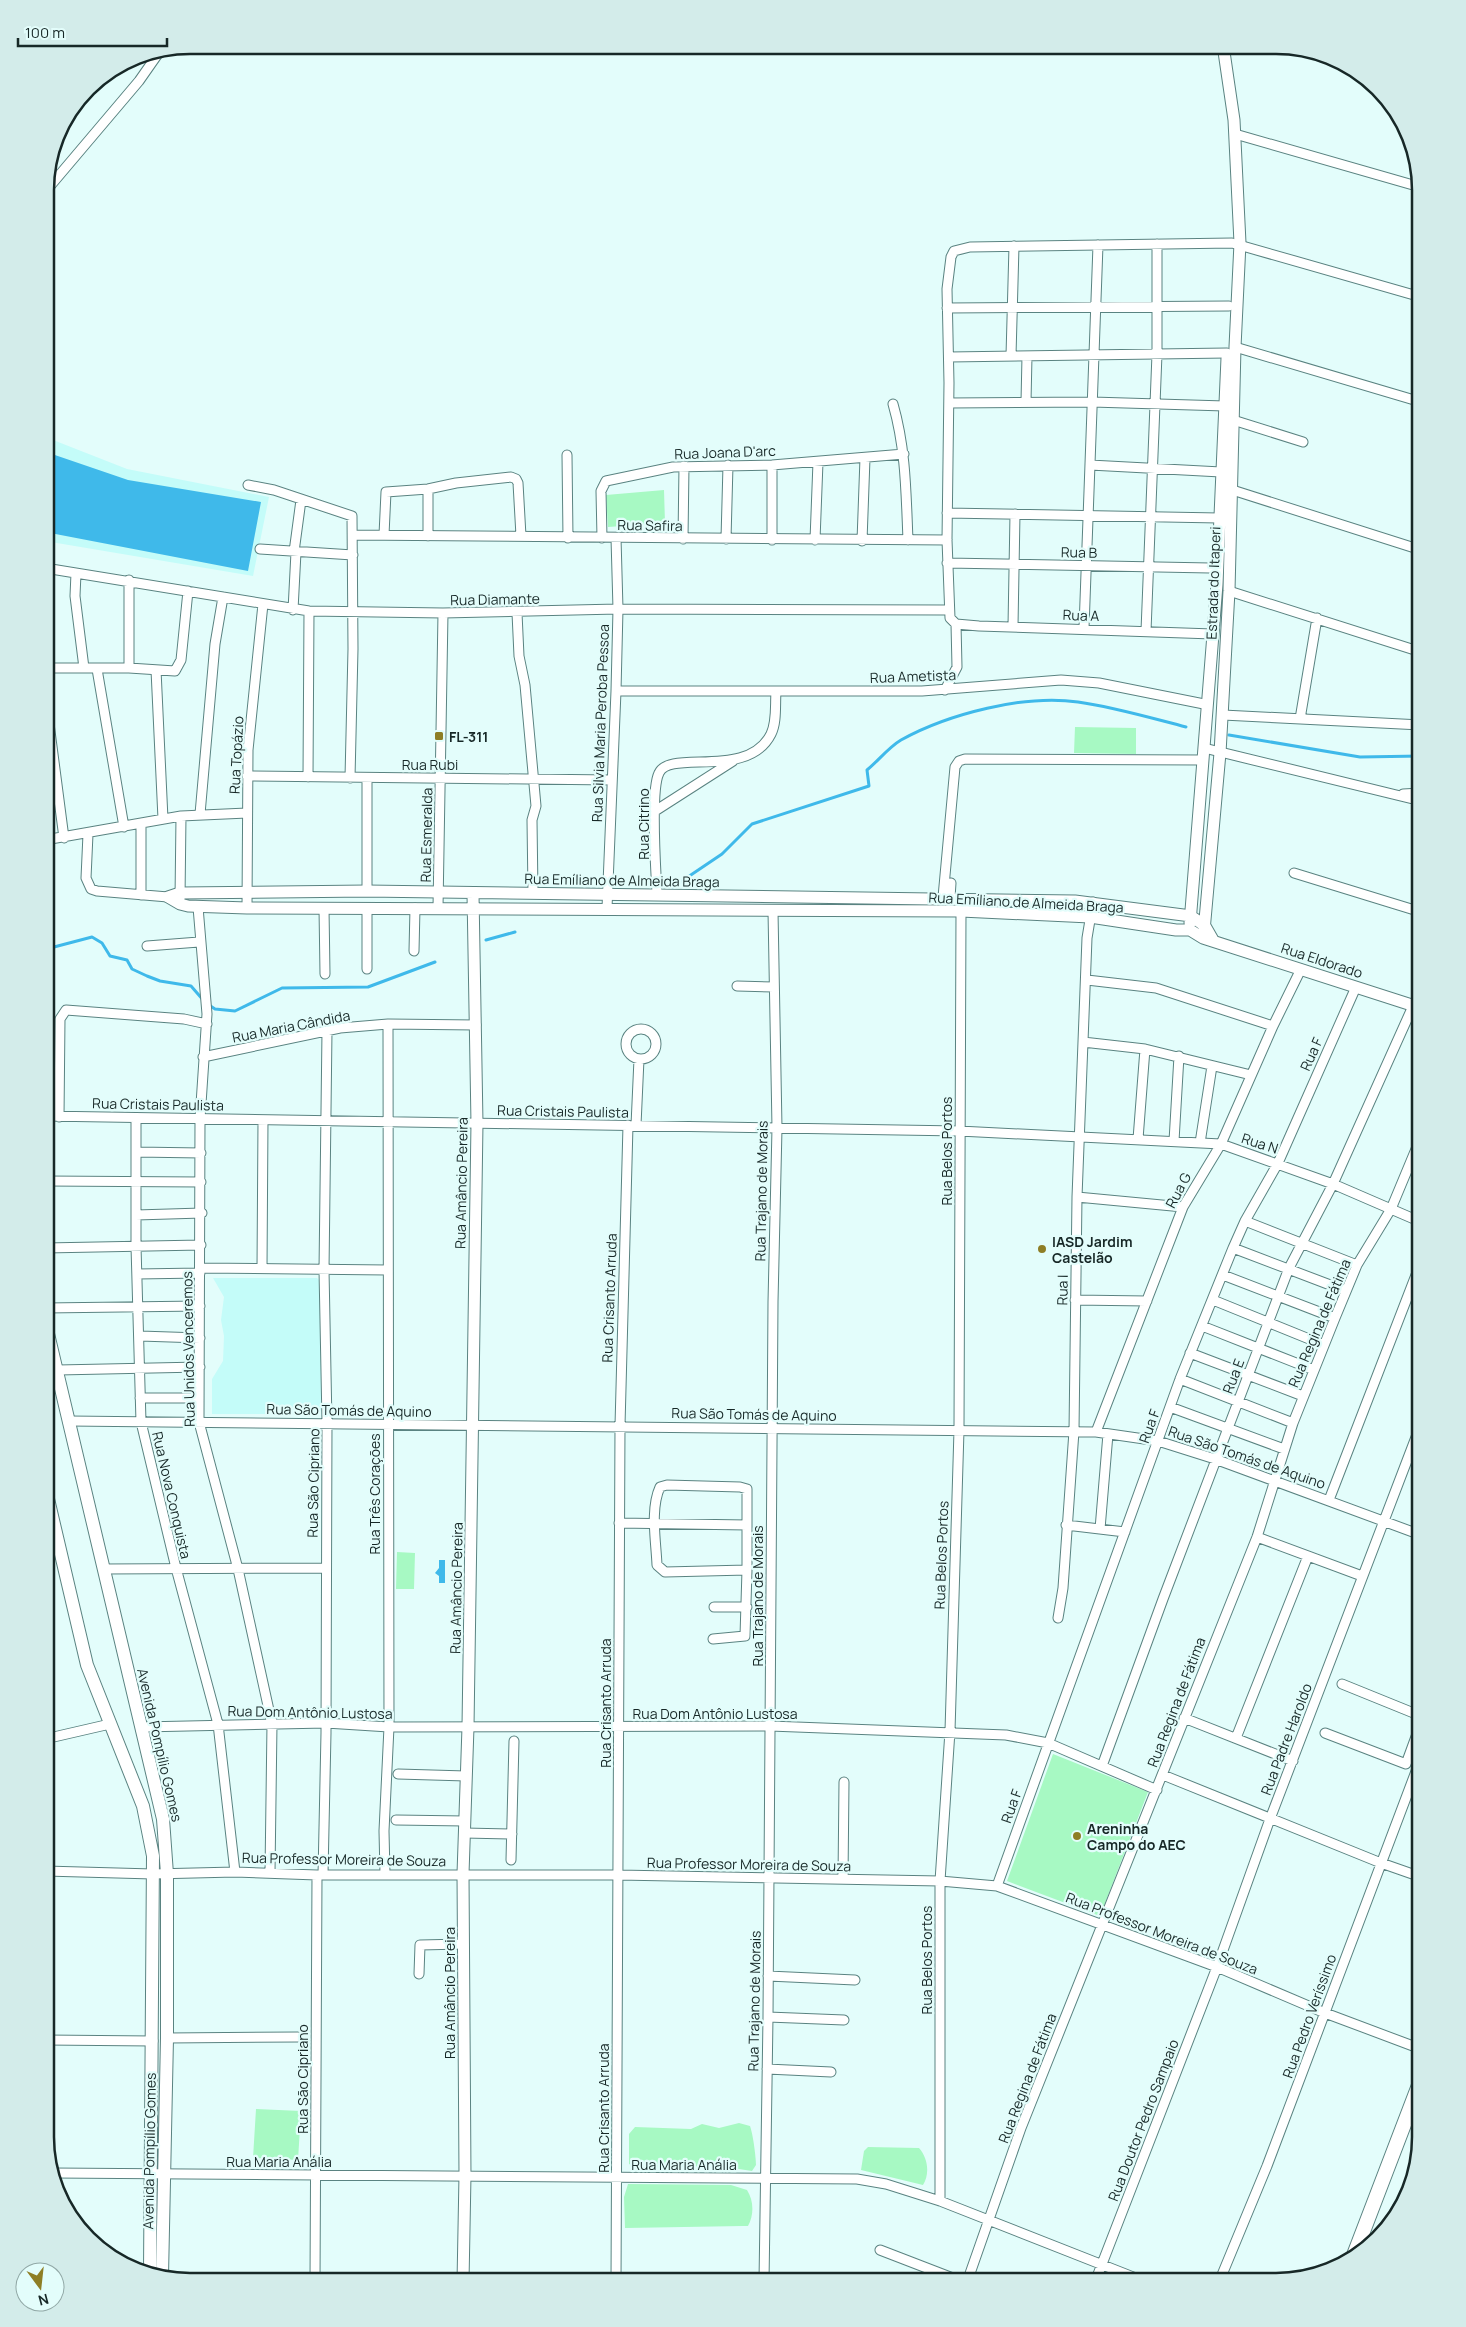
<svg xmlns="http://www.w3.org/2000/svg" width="1466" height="2327" font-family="Manrope,sans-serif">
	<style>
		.built { fill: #c4fcf9 }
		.green { fill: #a7f9c3 }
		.water { fill: #3fb9ea }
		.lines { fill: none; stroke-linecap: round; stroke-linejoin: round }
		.stream { stroke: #3fb9ea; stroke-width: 3 }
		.minor-casing { stroke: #5a8381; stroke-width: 11 }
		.tertiary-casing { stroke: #5a8381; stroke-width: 13 }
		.secondary-casing { stroke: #5a8381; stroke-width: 14 }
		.primary-casing { stroke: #5a8381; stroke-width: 16 }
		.minor { stroke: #fff; stroke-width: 9 }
		.tertiary { stroke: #fff; stroke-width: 11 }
		.secondary { stroke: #fff; stroke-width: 12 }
		.primary { stroke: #fff; stroke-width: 14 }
		.poi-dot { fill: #8e7e25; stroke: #e3fdfb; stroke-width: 2 }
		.labels { text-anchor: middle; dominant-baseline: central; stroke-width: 4.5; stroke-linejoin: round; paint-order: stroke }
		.street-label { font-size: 14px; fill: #172827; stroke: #e3fdfb }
		.poi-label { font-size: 14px; font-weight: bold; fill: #172827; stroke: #e3fdfb; text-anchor: start }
		.rim { fill: none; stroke: #172827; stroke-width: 2.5 }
	</style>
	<rect width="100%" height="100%" fill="#e3fdfb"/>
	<path class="built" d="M45,416L48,438L127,469L269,497L253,576L45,541Z
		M213,1278H317L321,1282V1410L316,1414H212V1379L223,1361L224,1336L221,1320L224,1297Z"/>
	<path class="green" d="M664,490L665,523L608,527L606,495Z
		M1075,727L1136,728V754L1074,753Z
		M397,1552L415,1553L414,1589H396Z
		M1053,1754L1148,1792L1100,1916L1007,1881Z
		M256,2109L301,2111L298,2160L253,2158Z
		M739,2123L750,2126C753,2134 756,2157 756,2165L752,2171L719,2166L638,2168L629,2164V2134L635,2127L691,2129L702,2124L719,2128Z
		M868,2147L919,2148C928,2158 930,2174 923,2185L861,2170L864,2151Z
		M628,2184L731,2185L747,2190C754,2201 754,2215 748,2226H743L625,2228L624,2197Z"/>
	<path class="water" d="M114,69L61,126L88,87Z
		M49,453L128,480L261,502L248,571L45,532V466Z
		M439,1560H445V1583H439V1576L435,1573L439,1568Z"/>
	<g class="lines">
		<path class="stream" d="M1229,735L1360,757L1421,756
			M673,887L722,854L752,824L869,786L867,770C878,761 889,747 901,740C948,714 1025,694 1078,702C1114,707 1151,718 1186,727
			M486,940L515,932
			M45,943L54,947L92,937L102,943L110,956L127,960L132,969L147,976L160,981L191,986L204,1001
			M209,1005L215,1009L235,1011L282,988L368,987L435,962"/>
		<g class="minor-casing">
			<path id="minor" d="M1235,134L1420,187
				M45,192L139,81L160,51
				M947,308L1229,306
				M1235,347L1421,402
				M1011,356L1014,246
				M949,357L1227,353
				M1026,402L1027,356
				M949,403L1092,402L1225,406
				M893,404C906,449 906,494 908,540
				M1233,420L1303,442
				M567,455L568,538
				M1090,465L1221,472
				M248,485L274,490L352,516L353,649L350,778
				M1226,488L1421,550
				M947,513L1219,518
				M353,535L947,540
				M384,535L386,492L428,489L456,483L511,477L516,479L518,483L521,536
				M428,536V489
				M602,538L601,491L606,481L673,467L772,465L904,454
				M683,539L684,466
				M726,539L728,465
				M772,540V465
				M815,540L818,462
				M862,541L865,458
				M260,549L353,555
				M294,552L301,500
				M947,563L1210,568
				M45,568L309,611L443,613L618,609L948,610
				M76,573L75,596L84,668
				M1229,591L1421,652
				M293,610L296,552
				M517,613L519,656L525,685L536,806L532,820L533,893
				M1013,626L1015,514
				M1084,628L1098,245
				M1146,631L1157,354V244
				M1213,634L979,626L956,624L950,618L947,540L949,383L947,289L951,257L954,251L970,247L1232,243L1421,297
				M45,668H129L175,671L181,660L188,591
				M129,668V580
				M97,669L124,827
				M156,670L163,819
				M945,690L957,667L956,624
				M616,691H922L1061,680L1099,683L1204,704L1208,702
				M45,693L64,838
				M1223,715L1421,725
				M1300,719L1317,618
				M1204,748L1421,801
				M247,776L612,780
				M308,777L309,611
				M367,778V891
				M1403,794L1421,793
				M655,811L733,761
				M200,814L215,644L223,597
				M141,824V895
				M88,834L86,878L91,889L97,891L168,897
				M45,840L181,816L247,813
				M1294,873L1421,912
				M657,894C656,870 650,791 659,773C670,749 748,780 771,734C777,722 775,705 776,692
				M943,897L955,767L959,761L965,759L1203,760
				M950,898L951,883
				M180,899L181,816
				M198,907L207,1014L200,1119L199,1422L238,1569L272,1724L270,1873
				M247,908L248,750L263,604
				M324,908L325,974
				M367,908V969
				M438,908L443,613
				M607,908L616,691L618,609L616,538
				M147,946L199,942
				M414,951L415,908
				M1087,980L1156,988L1273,1026
				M737,986L774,987
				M626 1044a15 15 0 1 1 30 0a15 15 0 1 1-30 0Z
				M1083,1042L1145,1049L1251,1075
				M203,1057L340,1028L388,1024L476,1025
				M45,1116L959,1131L1221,1144L1333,1184L1421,1222
				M59,1117L60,1019L66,1010L184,1019L207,1024
				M136,1118V1246L141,1422L176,1568L218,1724L235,1872
				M636,1125L639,1059
				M1138,1139L1145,1049
				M1174,1141L1179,1056
				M1200,1143L1212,1066
				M137,1152L201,1153
				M45,1181L201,1182
				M1077,1197L1183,1207
				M136,1215L202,1213
				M1245,1221L1357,1265
				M45,1248L201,1245
				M1233,1248L1346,1291
				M200,1268L387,1270
				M262,1268L263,1120
				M137,1274L200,1273
				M1223,1275L1335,1318
				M1075,1300L1147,1301
				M1213,1300L1324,1345
				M45,1308L200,1306
				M1202,1326L1314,1370
				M140,1336L200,1338
				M1190,1353L1303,1396
				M58,1370L200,1367
				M1180,1379L1293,1423
				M140,1398H199
				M1170,1407L1284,1449
				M69,1421L1096,1432L1158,1441L1215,1459L1421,1535
				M1096,1432L1183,1207L1221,1144L1273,1026L1301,969
				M1329,1500L1421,1262
				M619,1523L747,1525V1570L665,1572L657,1565C656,1541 650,1509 660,1487L667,1485L740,1487L747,1489V1525
				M1066,1525L1125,1532
				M1100,1529L1108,1434
				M1257,1537L1362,1576
				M103,1569L325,1568
				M714,1607H747
				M1058,1618L1063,1588L1074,1431L1077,1197L1087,938L1093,902
				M713,1639L745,1636L747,1570
				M1342,1684L1421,1716
				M1184,1718L1293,1761
				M142,1727L326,1723L389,1727L770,1726L1006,1735L1048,1743L1157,1790
				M1325,1733L1406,1764L1421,1723
				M1236,1738L1308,1556
				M45,1739L110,1724
				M1102,1766L1163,1599L1289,1268L1333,1184L1413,1006
				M398,1774L466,1776
				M1163,1775L1381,1863L1421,1877
				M396,1820L465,1821
				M464,1833L512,1834
				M511,1860L514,1741
				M45,1871L153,1874L235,1872L317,1875H618L940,1881L997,1886L1217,1967L1325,2013L1421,2049
				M385,1874L384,1831L389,1727L388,1024
				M323,1875L326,1733L327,1423L324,1270L327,1031
				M843,1879L844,1782
				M997,1886L1180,1379L1233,1248L1245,1221L1278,1163L1356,987
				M419,1974L420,1945L463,1944
				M768,1976L855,1980
				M768,2017L844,2020
				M167,2038L298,2037
				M45,2040L153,2041
				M767,2069L831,2072
				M53,2173L857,2179L886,2184L940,2201L1146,2282
				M940,2201V1881L950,1731L959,1430L961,911
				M880,2250L963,2282
				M315,2282L317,1875
				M616,2282L620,1426L628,1125
				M764,2282L768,2017L773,1302L777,1128L773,911
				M967,2282L1021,2128L1257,1537L1293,1423L1335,1318L1357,1265L1391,1209L1421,1137
				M1095,2282L1217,1967L1270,1819L1421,1424
				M1219,2282L1267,2166L1421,1758"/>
		</g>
		<g class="tertiary-casing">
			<path id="tertiary" d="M168,897L180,904L188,906L247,908L961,911L1090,917L1176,930H1190L1203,938L1421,1008
				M168,897L180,893L367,891L1075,901L1191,916L1205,926L1213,940
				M1190,923L1217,584L1227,358
				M1204,931L1220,753L1229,591L1235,347L1240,243L1234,120L1223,45
				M463,2282L465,2175L463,1874L468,1727L477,1123L473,894"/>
		</g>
		<g class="secondary-casing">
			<path id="secondary" d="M45,1321L163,1819L167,1874V2038L162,2276
				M45,1486L87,1665L143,1806L153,1856L150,2271"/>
		</g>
		<g class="primary-casing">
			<path id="primary" d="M1396,2218L1400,2208
				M1354,2255L1421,2080"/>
		</g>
		<use href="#minor" class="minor"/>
		<use href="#tertiary" class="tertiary"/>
		<use href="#secondary" class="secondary"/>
		<use href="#primary" class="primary"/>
	</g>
	<g class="poi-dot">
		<rect x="434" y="731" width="10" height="10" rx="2.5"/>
		<circle cx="1042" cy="1249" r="5"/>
		<circle cx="1077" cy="1836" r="5"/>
	</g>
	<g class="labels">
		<g class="street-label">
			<text transform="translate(725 452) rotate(-2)">Rua Joana D'arc</text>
			<text transform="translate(650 525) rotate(1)">Rua Safira</text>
			<text transform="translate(1079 552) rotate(1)">Rua B</text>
			<text transform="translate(1213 583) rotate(-88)">Estrada do Itaperi</text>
			<text transform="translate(495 599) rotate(-1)">Rua Diamante</text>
			<text transform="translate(1081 615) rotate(2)">Rua A</text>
			<text transform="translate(913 676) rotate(-2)">Rua Ametista</text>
			<text transform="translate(600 723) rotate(-88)">Rua Silvia Maria Peroba Pessoa</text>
			<text transform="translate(236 755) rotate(-87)">Rua Topázio</text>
			<text x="430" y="764">Rua Rubi</text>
			<text transform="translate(643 824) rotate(-90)">Rua Citrino</text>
			<text transform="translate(426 835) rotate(-89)">Rua Esmeralda</text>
			<text transform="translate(622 880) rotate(1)">Rua Emíliano de Almeida Braga</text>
			<text transform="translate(1026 902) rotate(3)">Rua Emíliano de Almeida Braga</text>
			<text transform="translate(1322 960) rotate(18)">Rua Eldorado</text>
			<text transform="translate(291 1026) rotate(-11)">Rua Maria Cândida</text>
			<text transform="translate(1311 1054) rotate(-66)">Rua F</text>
			<text transform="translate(158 1104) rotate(1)">Rua Cristais Paulista</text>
			<text transform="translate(563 1111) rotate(1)">Rua Cristais Paulista</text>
			<text transform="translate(1260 1143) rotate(18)">Rua N</text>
			<text transform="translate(946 1151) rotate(-90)">Rua Belos Portos</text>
			<text transform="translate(461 1183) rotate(-89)">Rua Amâncio Pereira</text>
			<text transform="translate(1178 1190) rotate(-62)">Rua G</text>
			<text transform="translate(761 1191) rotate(-89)">Rua Trajano de Morais</text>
			<text transform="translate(1062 1290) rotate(-89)">Rua I</text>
			<text transform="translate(609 1298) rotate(-88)">Rua Crisanto Arruda</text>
			<text transform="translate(1319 1323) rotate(-67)">Rua Regina de Fátima</text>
			<text transform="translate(188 1349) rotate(-91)">Rua Unidos Venceremos</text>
			<text transform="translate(1233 1376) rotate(-69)">Rua E</text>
			<text transform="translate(349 1410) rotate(1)">Rua São Tomás de Aquino</text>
			<text transform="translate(754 1414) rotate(1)">Rua São Tomás de Aquino</text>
			<text transform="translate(1149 1426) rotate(-70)">Rua F</text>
			<text transform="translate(1247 1457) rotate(19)">Rua São Tomás de Aquino</text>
			<text transform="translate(313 1483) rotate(-89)">Rua São Cipriano</text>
			<text transform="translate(374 1494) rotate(-90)">Rua Três Corações</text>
			<text transform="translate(172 1495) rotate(77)">Rua Nova Conquista</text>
			<text transform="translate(941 1555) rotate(-88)">Rua Belos Portos</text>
			<text transform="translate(456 1588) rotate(-89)">Rua Amâncio Pereira</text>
			<text transform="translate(757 1596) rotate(-90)">Rua Trajano de Morais</text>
			<text transform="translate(1176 1702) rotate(-69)">Rua Regina de Fátima</text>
			<text transform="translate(605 1703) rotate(-90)">Rua Crisanto Arruda</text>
			<text transform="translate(310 1712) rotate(1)">Rua Dom Antônio Lustosa</text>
			<text x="715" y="1713">Rua Dom Antônio Lustosa</text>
			<text transform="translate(1286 1739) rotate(-69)">Rua Padre Haroldo</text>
			<text transform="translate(160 1745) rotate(77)">Avenida Pompílio Gomes</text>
			<text transform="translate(1011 1806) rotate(-70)">Rua F</text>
			<text transform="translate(344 1859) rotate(1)">Rua Professor Moreira de Souza</text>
			<text transform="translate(749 1864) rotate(1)">Rua Professor Moreira de Souza</text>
			<text transform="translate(1162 1933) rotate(21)">Rua Professor Moreira de Souza</text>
			<text transform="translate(926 1960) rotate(-90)">Rua Belos Portos</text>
			<text transform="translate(449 1993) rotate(-90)">Rua Amâncio Pereira</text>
			<text transform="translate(754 2001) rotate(-89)">Rua Trajano de Morais</text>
			<text transform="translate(1309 2016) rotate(-70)">Rua Pedro Veríssimo</text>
			<text transform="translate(1027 2078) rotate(-69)">Rua Regina de Fátima</text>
			<text transform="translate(302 2079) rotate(-90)">Rua São Cipriano</text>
			<text transform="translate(603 2108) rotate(-90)">Rua Crisanto Arruda</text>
			<text transform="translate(1143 2120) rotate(-69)">Rua Doutor Pedro Sampaio</text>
			<text transform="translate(149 2151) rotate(-89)">Avenida Pompílio Gomes</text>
			<text x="279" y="2161">Rua Maria Anália</text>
			<text x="684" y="2164">Rua Maria Anália</text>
		</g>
		<g class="poi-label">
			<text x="449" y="736">FL-311</text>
			<text x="1052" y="1241">IASD Jardim<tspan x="1052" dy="16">Castelão</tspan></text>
			<text x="1087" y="1828">Areninha<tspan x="1087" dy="16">Campo do AEC</tspan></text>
		</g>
	</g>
	<path d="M0 0H1466V2327H0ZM190 54H1276A136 136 0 0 1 1412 190V2137A136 136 0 0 1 1276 2273H190A136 136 0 0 1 54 2137V190A136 136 0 0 1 190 54Z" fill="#d3ecea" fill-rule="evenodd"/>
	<path class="rim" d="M190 54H1276A136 136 0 0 1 1412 190V2137A136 136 0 0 1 1276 2273H190A136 136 0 0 1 54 2137V190A136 136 0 0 1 190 54Z"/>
	<g transform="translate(40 2287) rotate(165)"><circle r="24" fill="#e3fdfb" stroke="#91a8a6"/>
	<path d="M0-4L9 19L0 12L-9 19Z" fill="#8e7e25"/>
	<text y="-8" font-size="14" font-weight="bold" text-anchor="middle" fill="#172827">N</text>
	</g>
	<path d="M18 38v8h149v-8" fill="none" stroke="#172827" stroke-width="2.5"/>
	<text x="25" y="38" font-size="15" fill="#172827" stroke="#e3fdfb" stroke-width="4" paint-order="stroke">100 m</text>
</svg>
